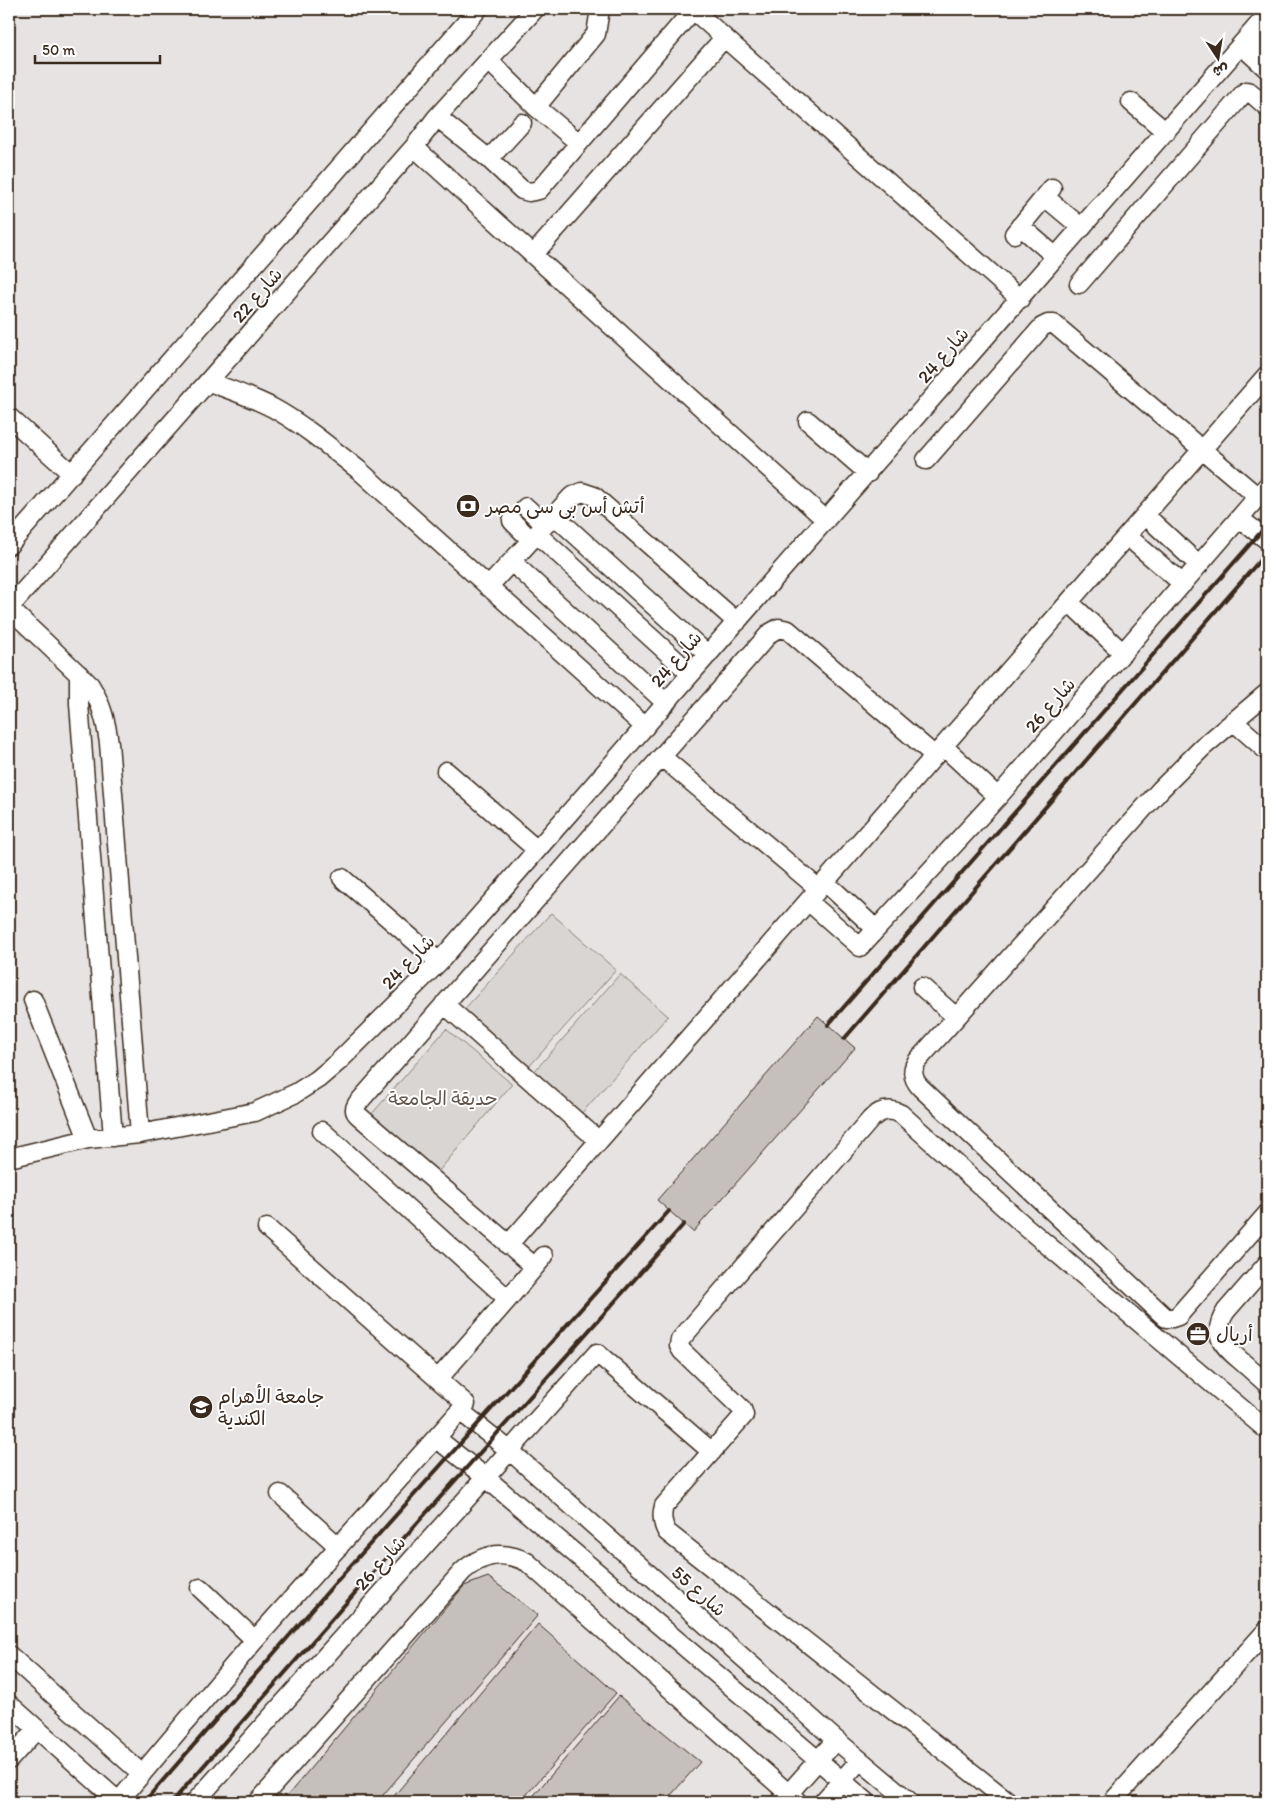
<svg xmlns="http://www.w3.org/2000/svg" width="1276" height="1811" font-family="Itim,'Playpen Sans Arabic',sans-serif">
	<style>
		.built { fill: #e6e3e2 }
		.green { fill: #d8d5d2; stroke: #8a8078 }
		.building { fill: #c6c0bd; stroke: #3b2a1e }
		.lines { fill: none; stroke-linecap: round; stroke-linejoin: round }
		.minor-casing { stroke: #3b2a1e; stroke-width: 21 }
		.minor { stroke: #fff; stroke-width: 18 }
		.rail { stroke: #3b2a1e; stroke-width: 4 }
		.labels { text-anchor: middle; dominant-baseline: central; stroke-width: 4; stroke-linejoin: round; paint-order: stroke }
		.street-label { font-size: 19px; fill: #3b2a1e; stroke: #fff }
		.poi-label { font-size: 19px; fill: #3b2a1e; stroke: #fff; text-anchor: start }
		.park-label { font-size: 19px; fill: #62554b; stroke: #fff }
	</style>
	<rect width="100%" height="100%" fill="#f3f2f2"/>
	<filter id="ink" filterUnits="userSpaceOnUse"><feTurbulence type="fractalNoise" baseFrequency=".02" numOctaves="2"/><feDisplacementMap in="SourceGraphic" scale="10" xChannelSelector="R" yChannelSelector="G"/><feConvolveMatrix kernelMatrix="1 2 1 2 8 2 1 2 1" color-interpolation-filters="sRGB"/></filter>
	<g filter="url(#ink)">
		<path class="built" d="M9,9H1267V1802H9Z"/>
		<path class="green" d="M551,913L616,970L526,1070L461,1013Z
			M620,974L668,1016L580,1115L532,1074Z
			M446,1029L512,1084L438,1172L370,1116Z"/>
		<path class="building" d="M818,1016L855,1048L693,1232L657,1200Z
			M488,1577L538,1615L377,1802H282L464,1586Z
			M538,1624L616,1693L520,1802H389Z
			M619,1696L700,1762L665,1802H528Z"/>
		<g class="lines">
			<g class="minor-casing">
				<path id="minor" d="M692,9L1020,299
					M1252,33L1267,47
					M1241,45L1267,69
					M489,61L536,107L579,143
					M1131,102L1166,132
					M536,107L596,34L600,9
					M437,117L489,159L522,190L529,192L539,190L693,10
					M414,147L826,520
					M489,159L522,123
					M1045,197L1082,228
					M1020,226L1056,257
					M1014,234L1052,188
					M533,255L724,38
					M1079,284L1243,94L1246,91L1250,92L1267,107
					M209,382C231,390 252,397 273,408C304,425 332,449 360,471L645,727
					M9,417L72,474
					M808,421L868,473
					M926,460L1042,327L1048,324H1054L1258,497
					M526,507L545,525
					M554,515L708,655
					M1145,515L1199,565
					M1239,518L1267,540
					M512,521L531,540
					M537,534L691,674
					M1127,536L1183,584
					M9,545L478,9
					M512,562L666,703
					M488,587L571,497L582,492L594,496L737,622
					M1069,602L1123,653
					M9,608L414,147L437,117L535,9
					M9,608L90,685C102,704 106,722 109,743L140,1134
					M79,674V704L113,1137
					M1267,693L1202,748L1161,789L918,1060C911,1069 912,1078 920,1087L1166,1318H1172L1178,1316L1267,1214
					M1233,721L1267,751
					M943,746L998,797
					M662,757L819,889
					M446,771L537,850
					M342,878L439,962
					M825,882L876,929
					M808,901L860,947L998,797L1267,486
					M922,987L956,1017
					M33,1000L88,1139
					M444,1004L599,1141
					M322,1131L508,1299
					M9,1158L88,1139L140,1134L255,1112L296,1093L318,1079L338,1062L439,962L1267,15
					M267,1228L466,1404
					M508,1245L1267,375
					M1267,1264L1226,1311C1211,1334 1222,1345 1240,1360C1249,1368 1258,1376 1267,1384
					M535,1267L359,1116C354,1112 354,1109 357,1104L770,633L779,628L788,630L935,756
					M438,1379L508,1299L544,1256
					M436,1438L485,1477L867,1802
					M280,1494L339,1547
					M200,1588L255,1640
					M9,1655L142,1774
					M9,1704L119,1802
					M9,1760L37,1729
					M118,1802L255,1640L460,1411L509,1450L836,1740L910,1802
					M195,1802L597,1353L712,1452
					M258,1802L463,1571C482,1554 503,1550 527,1562L798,1802
					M781,1802L836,1740
					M823,1802L860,1760
					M1009,1802L667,1532C662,1523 661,1516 664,1506L744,1415L742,1409L682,1351L679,1346L680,1340L871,1119C880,1110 889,1108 901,1114L1026,1227L1267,1430
					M1112,1802L1267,1630"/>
			</g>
			<use href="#minor" class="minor"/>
			<path class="rail" d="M828,1025L1267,525
				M844,1039L1267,552
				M144,1802L344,1573L669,1211
				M172,1802L361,1586L684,1224"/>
		</g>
	</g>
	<defs>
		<g id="bank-disc" transform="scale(1.25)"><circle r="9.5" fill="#3b2a1e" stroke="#fff"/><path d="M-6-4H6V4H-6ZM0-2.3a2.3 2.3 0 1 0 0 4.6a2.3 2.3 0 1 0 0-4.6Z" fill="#fff"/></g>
		<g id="office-disc" transform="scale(1.25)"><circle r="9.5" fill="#3b2a1e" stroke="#fff"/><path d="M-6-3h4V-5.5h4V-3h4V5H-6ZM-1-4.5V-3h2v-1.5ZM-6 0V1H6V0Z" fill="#fff"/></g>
		<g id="university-disc" transform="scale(1.25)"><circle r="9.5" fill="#3b2a1e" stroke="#fff"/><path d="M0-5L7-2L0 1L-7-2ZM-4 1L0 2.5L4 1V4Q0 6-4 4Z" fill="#fff"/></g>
	</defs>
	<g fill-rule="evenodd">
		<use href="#bank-disc" x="468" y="506"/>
		<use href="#office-disc" x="1198" y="1334"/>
		<use href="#university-disc" x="201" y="1407"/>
	</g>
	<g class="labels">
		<g class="street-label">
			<text transform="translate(257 295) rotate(-49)">شارع 22</text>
			<text transform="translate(943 355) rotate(-49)">شارع 24</text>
			<text transform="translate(676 659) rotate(-49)">شارع 24</text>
			<text transform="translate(1050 705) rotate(-49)">شارع 26</text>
			<text transform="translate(408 962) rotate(-46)">شارع 24</text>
			<text transform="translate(380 1563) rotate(-48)">شارع 26</text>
			<text transform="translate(699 1591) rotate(42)">شارع 55</text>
		</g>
		<g class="poi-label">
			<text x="486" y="506">أتش أس بى سى مصر</text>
			<text x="1216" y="1334">أريال</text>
			<text x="218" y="1396">جامعة الأهرام<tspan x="218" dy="22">الكندية</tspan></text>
		</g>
		<g class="park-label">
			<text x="443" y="1098">حديقة الجامعة</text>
		</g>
	</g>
	<rect width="1276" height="1811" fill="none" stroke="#fff" stroke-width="30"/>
	<rect x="15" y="15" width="1246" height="1781" fill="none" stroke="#3b2a1e" stroke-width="2" filter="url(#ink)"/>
	<g transform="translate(1218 58) rotate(168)" stroke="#ffffff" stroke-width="4" paint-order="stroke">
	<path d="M0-4L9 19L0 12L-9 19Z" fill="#3b2a1e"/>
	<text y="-8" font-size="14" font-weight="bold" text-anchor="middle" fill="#3b2a1e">ش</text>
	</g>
	<path d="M35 55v8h125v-8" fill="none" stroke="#3b2a1e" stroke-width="2.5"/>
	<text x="42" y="55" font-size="15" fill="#3b2a1e" stroke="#ffffff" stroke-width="4" paint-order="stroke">50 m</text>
</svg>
